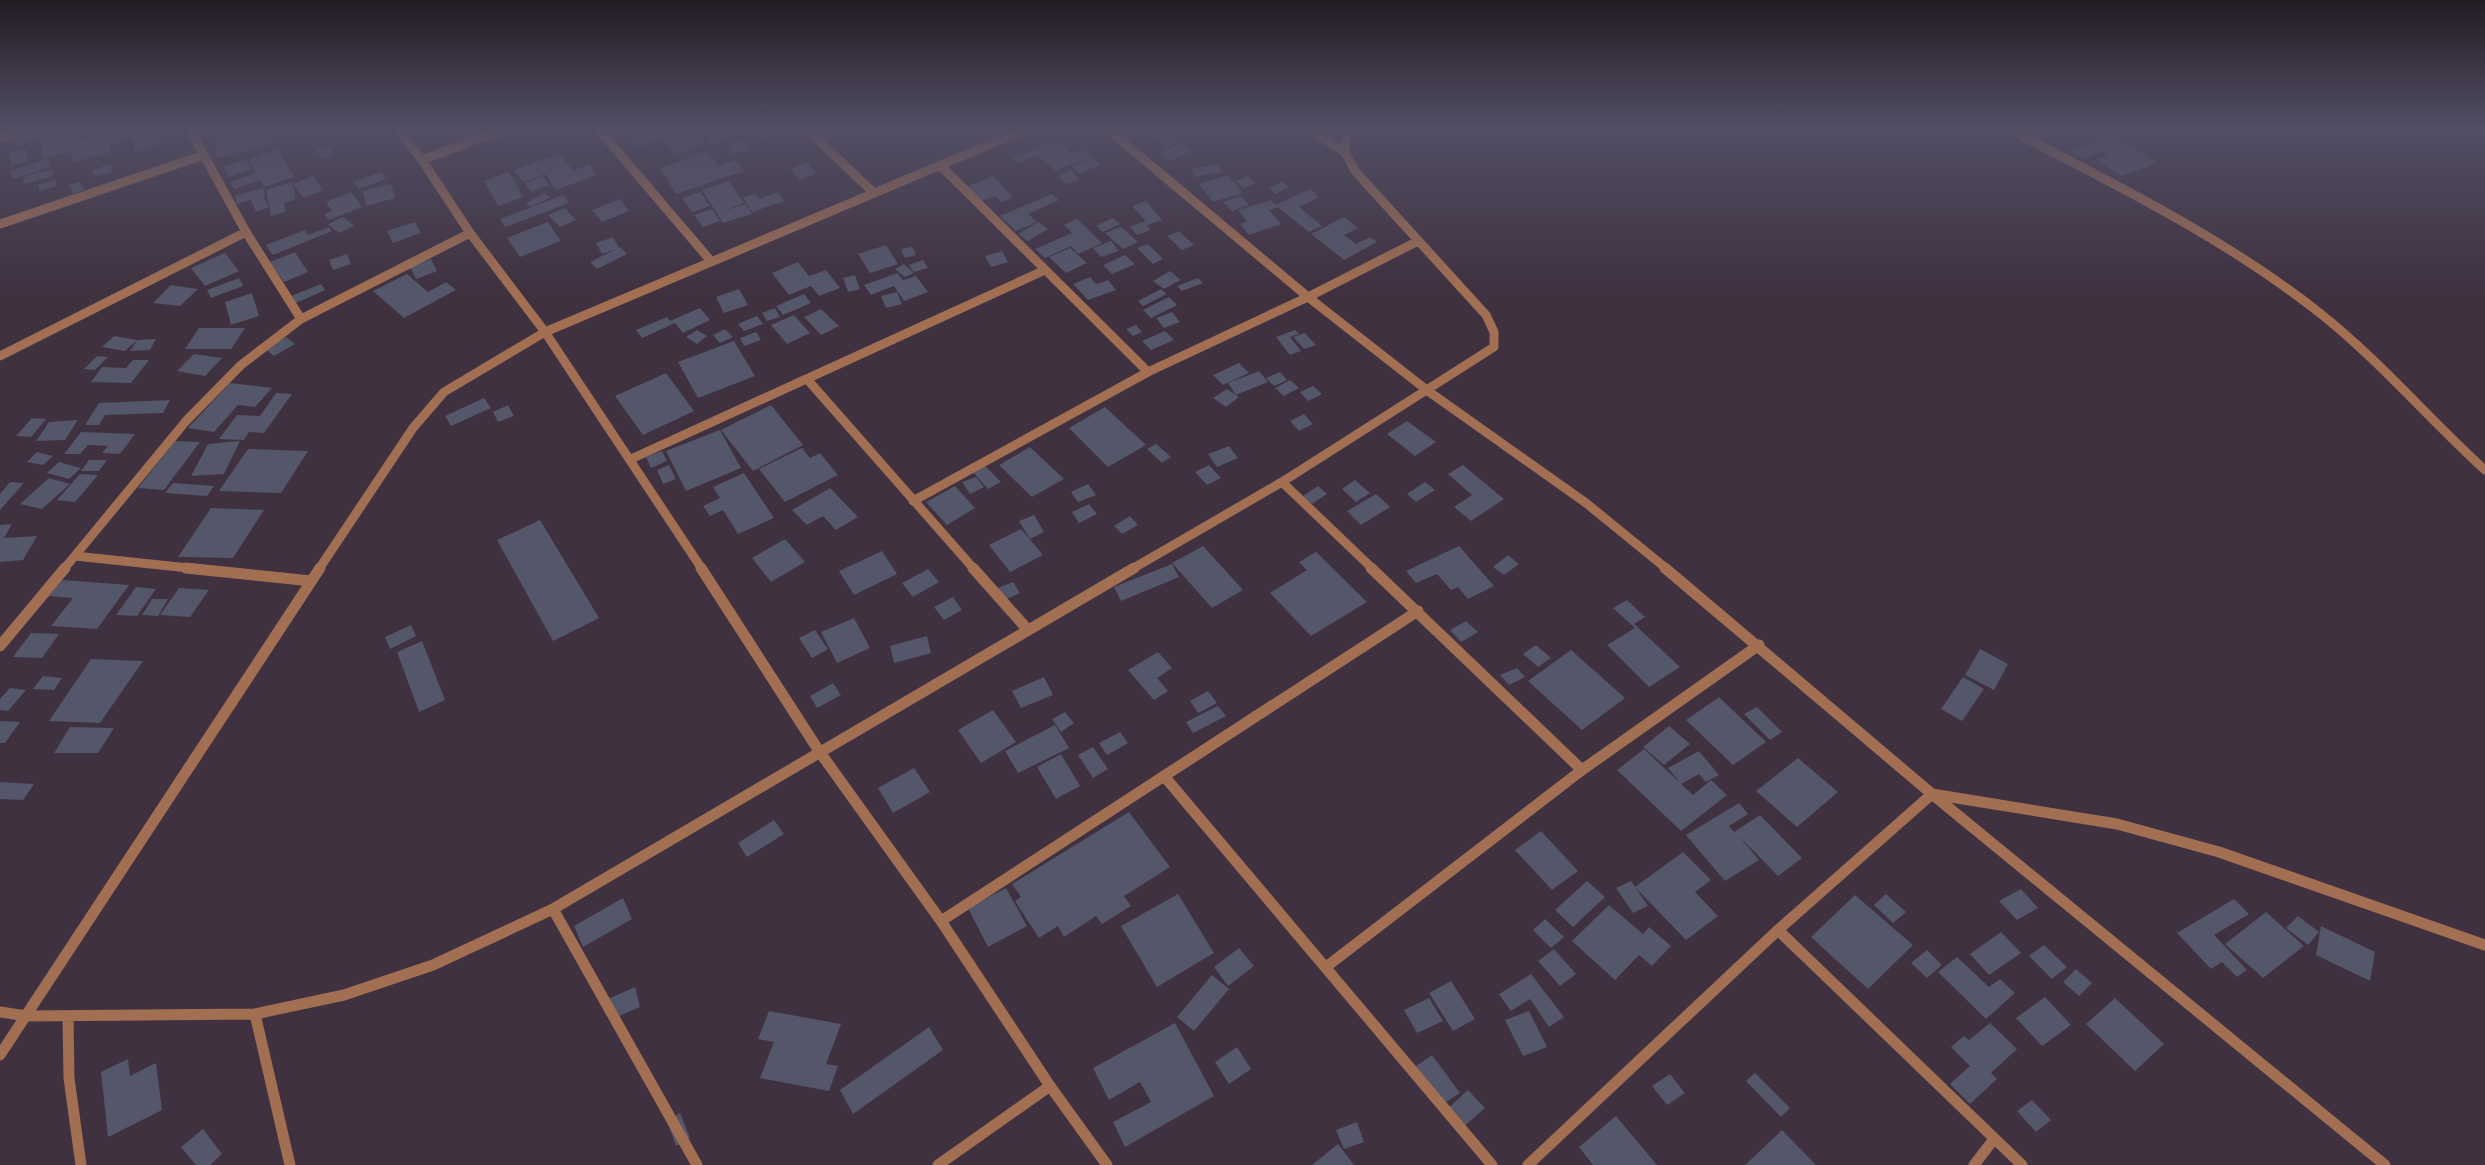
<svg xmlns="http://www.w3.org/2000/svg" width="2485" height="1165" font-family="'Roboto Condensed',sans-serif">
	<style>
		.building { fill: #545669 }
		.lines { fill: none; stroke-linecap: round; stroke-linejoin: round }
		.street-far1 { stroke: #a26f52; stroke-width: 9 }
		.street { stroke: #a26f52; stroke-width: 11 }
	</style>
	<rect width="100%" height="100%" fill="#3f3140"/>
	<path class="building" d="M51,126H68L69,129L16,146L13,137Z
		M79,126H98L80,131Z
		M145,126H159L162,144L135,152L133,138L109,145L110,152L73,162L71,151L43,159L42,139L73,131L74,142L97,136L98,140Z
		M268,126L271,144L217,158L214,140Z
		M410,126H437L439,129L415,136Z
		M527,126H557L559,129L533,137Z
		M673,126H715L697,132L705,144L675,154L664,138L637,147L632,139Z
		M766,126H769L777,133L760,140L751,132Z
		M806,126H825L834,138L819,143Z
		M830,126H857L859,129L837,136Z
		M1254,127L1260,132L1245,138L1239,132Z
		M504,130L509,135L494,141L489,136Z
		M725,132L730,138L711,145L706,139Z
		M1169,132L1180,142L1167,147L1156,137Z
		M2111,133L2157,163L2121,176L2097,160L2108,155L2088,142Z
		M743,140L748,149L733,154L728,144Z
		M1056,140L1072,154L1083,149L1091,156L1055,171L1037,155L1018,163L1012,158Z
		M1182,143L1192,151L1169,161L1160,153Z
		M2088,144L2101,151L2084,159L2071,152Z
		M327,146L335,154L324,159L315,150Z
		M26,148L28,161L11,166L9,153Z
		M278,149L294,177L264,187L260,180L234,189L230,182L256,173L249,160Z
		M708,151L718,166L736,160L744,171L676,194L660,168Z
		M560,153L573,171L589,164L596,175L556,190L545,174L523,182L514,170Z
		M1092,157L1100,165L1079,173L1071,166Z
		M47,159L50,167L13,179L10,171Z
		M245,159L251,169L229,177L224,167Z
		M807,163L816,173L799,180L790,169Z
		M111,164L112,172L94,177L92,170Z
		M1218,164L1222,172L1195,177L1191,169Z
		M52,169L53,176L24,184L23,177Z
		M1071,170L1079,180L1066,184L1058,175Z
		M381,172L386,179L359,189L353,182Z
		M509,172L523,197L498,206L484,181Z
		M1228,175L1243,193L1213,202L1199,184Z
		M313,176L323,190L304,198L293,184Z
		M543,176L549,185L531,192L525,183Z
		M993,176L1013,197L1002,202L995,196L981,201L967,187Z
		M1248,176L1256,183L1244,188L1236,181Z
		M55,180L57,186L40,191L38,185Z
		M729,181L744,203L720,212L746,204L752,214L723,223L702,190Z
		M80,182L84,190L73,194L69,185Z
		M292,182L296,199L284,203L286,212L271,216L266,190Z
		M1282,182L1289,187L1276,194L1269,188Z
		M391,184L395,198L366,206L363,191Z
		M263,188L265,195L263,196L269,207L256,212L251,200L259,197L237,204L235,196Z
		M1310,189L1319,197L1299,207L1322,226L1309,232L1278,207L1269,210L1281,224L1249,235L1240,224L1247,221L1238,210L1271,200L1275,205Z
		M351,192L362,207L329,220L324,214L332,211L326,202Z
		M700,192L710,206L692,212L682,198Z
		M778,192L784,201L752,212L743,197L755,194L759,199Z
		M544,193L550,197L531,207L526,203Z
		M1052,194L1059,200L1028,214L1037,222L1016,231L1000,216Z
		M563,195L569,203L505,227L500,219Z
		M1241,196L1249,205L1232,211L1223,202Z
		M620,199L629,211L602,222L592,210Z
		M1146,201L1162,220L1147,225L1151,230L1137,235L1130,227L1146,221L1132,206Z
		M565,208L576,220L560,227L548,215Z
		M712,209L720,221L703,227L694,215Z
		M343,217L354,226L339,233L328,224Z
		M1344,217L1358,228L1344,235L1356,244L1370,237L1377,242L1344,260L1311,234Z
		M1113,218L1120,224L1103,232L1096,226Z
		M1077,219L1102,243L1078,254L1071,246L1045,258L1035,249L1072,233L1064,225Z
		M415,222L421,233L393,243L387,231Z
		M548,222L561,241L520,257L507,238Z
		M1038,222L1048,229L1028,241L1018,234Z
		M329,227L332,231L273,255L266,245L305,230L308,235Z
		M1121,227L1138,242L1123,249L1105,233Z
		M1179,231L1194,245L1182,250L1167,236Z
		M613,237L619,248L602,254L596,243Z
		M1111,241L1119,251L1101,257L1093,248Z
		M1148,244L1163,259L1153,264L1137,248Z
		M886,245L898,264L870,273L858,254Z
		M620,247L627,254L597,269L590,262Z
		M912,247L916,255L905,258L901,249Z
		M1070,248L1087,263L1066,273L1049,257Z
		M1002,251L1008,262L991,267L985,256Z
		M295,252L308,272L284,282L270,262Z
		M225,253L239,271L205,286L191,268Z
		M347,254L351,264L333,270L329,260Z
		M1125,255L1135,264L1112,274L1103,265Z
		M431,259L437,271L416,279L410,267Z
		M923,260L928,268L914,272L909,265Z
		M798,262L809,276L826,270L840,288L819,296L811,286L789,295L772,273Z
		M904,264L914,273L905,277L895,269Z
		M1170,271L1181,280L1164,289L1153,281Z
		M897,273L903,280L916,276L928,292L904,301L894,286L871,295L864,285Z
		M407,274L428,292L446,282L456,290L404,318L373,291Z
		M855,275L860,289L848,292L843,278Z
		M1090,277L1096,284L1091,286L1108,280L1116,290L1088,300L1073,284Z
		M239,278L243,286L211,298L207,290Z
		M1198,278L1203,283L1182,291L1177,286Z
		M321,284L325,290L296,303L291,296Z
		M171,285L198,289L180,306L153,303Z
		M739,289L748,305L724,313L716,297Z
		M1161,289L1167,294L1143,306L1138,301Z
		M897,292L902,304L886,308L881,296Z
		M252,293L259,316L231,325L225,302Z
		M804,294L811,303L783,315L776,306Z
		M1169,297L1177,305L1151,318L1143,310Z
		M700,308L710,320L683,333L675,323L642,338L636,330L667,317L670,321Z
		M775,308L780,317L767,321L762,313Z
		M821,309L839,326L821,335L804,317Z
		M1172,312L1180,322L1164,328L1156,318Z
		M794,315L810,333L787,344L771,325Z
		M757,316L763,324L744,331L738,324Z
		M1136,325L1142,332L1133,336L1126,329Z
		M199,328H245L231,349H185Z
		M725,329L733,337L720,343L713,335Z
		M697,330L707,336L697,344L686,337Z
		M1295,330L1299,334L1290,337L1301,351L1290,355L1276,337Z
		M1165,331L1174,340L1151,350L1142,341Z
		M756,332L761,340L744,346L740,338Z
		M1305,333L1316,345L1304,349L1293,337Z
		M114,336L137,340L125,351L102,347Z
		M286,337L295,344L274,356L265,349Z
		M156,339L150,350L130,351L137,340Z
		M734,341L755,376L698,398L678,362Z
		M194,354L222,358L205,376L177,371Z
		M97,356L108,357L95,370L84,369Z
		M133,360H149L131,383L91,382L102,367L126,368Z
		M1239,363L1249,373L1223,385L1213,375Z
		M1259,371L1268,382L1236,395L1228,383Z
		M1280,372L1287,380L1274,386L1266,378Z
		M666,373L694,411L643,435L615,396Z
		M1290,380L1299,388L1284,396L1275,388Z
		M230,383L272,388L255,407L238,405L214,432L188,428Z
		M1313,386L1322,394L1308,401L1300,392Z
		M1227,389L1239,397L1226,407L1213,398Z
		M276,393L292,394L264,433L249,432L244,440L219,439L237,415L260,416Z
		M484,398L491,408L451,426L445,416Z
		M170,400L163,413L105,415L99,425H85L99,403Z
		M508,405L514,416L498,422L493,412Z
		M771,405L803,445L753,471L721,430Z
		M1105,407L1146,445L1108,467L1069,428Z
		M1304,414L1313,424L1299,431L1290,421Z
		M32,418L46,419L31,437L16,436Z
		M78,420L65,440L36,441L49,422Z
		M1407,421L1436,442L1415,456L1387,434Z
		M720,430L741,468L686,491L666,451Z
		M81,432L135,434L120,454L102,453L108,446L88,445L80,454H64Z
		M175,441L200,442L164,490L138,488Z
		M240,441L224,474L191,476L208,444Z
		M1156,444L1171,457L1162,463L1147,449Z
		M1229,446L1238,458L1217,467L1208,454Z
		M1030,447L1064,479L1032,497L999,465Z
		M802,448L810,458L820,453L838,475L785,502L759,469Z
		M248,449L308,451L281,493L219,491Z
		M662,451L667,461L651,468L646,457Z
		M37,452L53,456L43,465L27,462Z
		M89,460H107L99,471H81Z
		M59,462L81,468L69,479L47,473Z
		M981,462L1001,482L988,489L969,468Z
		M669,465L676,479L663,484L657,470Z
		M1209,465L1221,478L1207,485L1195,472Z
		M1463,465L1504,499L1471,521L1454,507L1472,495L1448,474Z
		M744,473L774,518L738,534L723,510L710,516L703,506L720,498L713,487Z
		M80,474L98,475L75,502L57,500Z
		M976,477L984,487L970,494L962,482Z
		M49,478L70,484L42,509L20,504Z
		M1355,480L1370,493L1356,502L1342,489Z
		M10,482L24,483L0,510V494Z
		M1425,482L1435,490L1416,502L1407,494Z
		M173,483L214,486L207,496L165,493Z
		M1088,484L1096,495L1078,502L1071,492Z
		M955,486L975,508L947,525L926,502Z
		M1318,486L1327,494L1312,504L1303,496Z
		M830,488L858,517L836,530L823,516L807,525L792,510Z
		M1376,494L1390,507L1361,525L1347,511Z
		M1089,504L1097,514L1079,523L1072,512Z
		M211,508L264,510L233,558L178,557Z
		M1034,515L1044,532L1030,539L1019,521Z
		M1130,516L1138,525L1122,534L1114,526Z
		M540,520L599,618L553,641L497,540Z
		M12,524L4,538L37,536L23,560L0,562V525Z
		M1021,529L1043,555L1010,572L989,545Z
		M785,539L805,562L771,582L752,558Z
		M1203,546L1243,590L1212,608L1172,563Z
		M1459,546L1494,586L1468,599L1458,587L1451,590L1437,574L1416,583L1406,571Z
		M882,551L897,574L854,595L839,571Z
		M1316,552L1367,602L1311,636L1270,593L1307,570L1299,562Z
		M1508,555L1519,564L1504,575L1493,567Z
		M1172,564L1179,577L1121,601L1114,587Z
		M928,569L939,582L913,597L902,583Z
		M62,580L129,585L97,629L51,626L73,598L49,596Z
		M1013,582L1020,593L1004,600L997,588Z
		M136,587L156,589L137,616L116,615Z
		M179,588L209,590L190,617L160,615Z
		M953,597L962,610L944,620L934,607Z
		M152,599H168L158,616L142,615Z
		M1627,600L1645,617L1634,624L1680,667L1649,687L1607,645L1635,628L1613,608Z
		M854,618L870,648L837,663L821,632Z
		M1466,621L1478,632L1461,642L1450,630Z
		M411,625L416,636L390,649L385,637Z
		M815,630L828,649L812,658L799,638Z
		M31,633L59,634L42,658L13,657Z
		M927,636L931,653L894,663L890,646Z
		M422,641L445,700L419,712L397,652Z
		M1536,645L1551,658L1538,667L1523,654Z
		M1980,649L2008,664L1994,690L1965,675Z
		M1571,650L1625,698L1582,730L1528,681Z
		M1158,652L1172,668L1157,678L1168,691L1154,700L1128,670Z
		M91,659L143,661L100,723L49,721Z
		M1517,668L1525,677L1509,685L1500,675Z
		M43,676L62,678L54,690L33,689Z
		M1044,677L1053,695L1021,708L1012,691Z
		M1963,677L1984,689L1962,721L1941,709Z
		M833,683L841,695L817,708L810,696Z
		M10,688L26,690L8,711L0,710V699Z
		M1208,691L1217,703L1198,713L1190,701Z
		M1719,697L1766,742L1733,765L1686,720Z
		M1218,706L1226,716L1193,733L1186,722Z
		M1757,707L1782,732L1770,740L1744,714Z
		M993,710L1016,742L981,763L958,730Z
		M1065,712L1074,723L1061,732L1052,719Z
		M0,721L20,722L5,743H0Z
		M1055,725L1069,748L1018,773L1005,751Z
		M1669,726L1690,744L1664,765L1643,747Z
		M70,727L114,728L98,753H54Z
		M1120,732L1128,743L1107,755L1099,743Z
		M1093,747L1108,769L1093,778L1078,755Z
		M1644,749L1693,795L1711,780L1727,795L1681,831L1617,770Z
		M1699,751L1719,775L1706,782L1699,774L1681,784L1668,768Z
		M1061,754L1080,786L1056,799L1037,767Z
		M1798,758L1838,792L1797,827L1756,791Z
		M914,768L930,792L893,813L878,788Z
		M0,782L34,784L23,800L0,799Z
		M1739,803L1748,814L1729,826L1734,832L1760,815L1802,858L1778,876L1739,836L1759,860L1725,881L1686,835Z
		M1129,812L1170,867L1124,896L1131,906L1102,924L1096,916L1064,937L1058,926L1039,938L1015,901L1021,897L1012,884Z
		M774,820L784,834L747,857L738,843Z
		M1541,831L1578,871L1552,890L1515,850Z
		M1683,852L1711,880L1695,892L1718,916L1686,940L1635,887Z
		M1587,881L1605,897L1573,927L1555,910Z
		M1631,881L1648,906L1633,913L1616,888Z
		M1006,888L1027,926L988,947L968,908Z
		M2021,889L2038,908L2017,920L1999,901Z
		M1178,894L1214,953L1157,987L1121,926Z
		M1886,894L1906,912L1893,923L1874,905Z
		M1855,895L1913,945L1868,989L1811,937Z
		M623,898L632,919L583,947L574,926Z
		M2234,899L2249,914L2214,935L2247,970L2237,977L2222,962L2211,969L2177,933Z
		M1609,905L1643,934L1649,927L1671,946L1652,966L1639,955L1615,980L1572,941Z
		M2266,912L2304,946L2263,978L2225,944Z
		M2298,916L2319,932L2308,945L2286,928Z
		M1545,919L1564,937L1551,948L1533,930Z
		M2321,926L2375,952L2370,981L2316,955Z
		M2001,932L2021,953L1989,975L1970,954Z
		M2044,945L2067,967L2052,979L2029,956Z
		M1239,948L1254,966L1228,986L1214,967Z
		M1554,949L1576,974L1560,986L1538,961Z
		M1927,950L1942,965L1927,978L1911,963Z
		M1957,957L1989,987L2000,979L2015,993L1986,1019L1938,972Z
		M2076,969L2092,983L2079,996L2063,982Z
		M1531,974L1564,1017L1549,1027L1530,999L1511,1011L1499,994Z
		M1212,975L1229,989L1194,1031L1177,1017Z
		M1451,981L1475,1019L1453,1031L1429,993Z
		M635,987L640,1007L612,1019L608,999Z
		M2045,997L2071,1025L2042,1046L2016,1018Z
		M1429,998L1443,1021L1417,1033L1404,1010Z
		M2115,998L2164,1044L2135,1071L2086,1024Z
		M769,1011L841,1024L826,1064L838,1066L829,1091L760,1078L774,1042L758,1039Z
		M1529,1011L1547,1047L1523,1056L1505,1020Z
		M1175,1023L1214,1096L1125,1147L1113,1122L1151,1102L1140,1082L1109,1100L1093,1068Z
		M1990,1023L2017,1049L1991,1073L1997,1079L1970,1104L1950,1084L1970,1066L1951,1047L1964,1036L1969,1040Z
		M929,1027L943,1050L853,1114L840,1090Z
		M1237,1047L1251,1069L1229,1084L1215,1062Z
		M1432,1055L1460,1093L1440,1106L1412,1069Z
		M128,1059L130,1076L156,1063L162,1110L108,1137L101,1072Z
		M1755,1073L1790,1108L1781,1117L1746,1081Z
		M1670,1074L1685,1093L1667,1105L1652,1086Z
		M1468,1090L1485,1108L1461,1129L1445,1111Z
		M2032,1100L2051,1120L2036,1132L2017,1111Z
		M680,1113L690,1138L676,1146L667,1121Z
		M1616,1116L1657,1165H1593L1579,1147Z
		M1357,1122L1364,1142L1344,1149L1336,1130Z
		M203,1129L222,1154L210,1165H196L181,1147Z
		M1782,1130L1816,1165H1745Z
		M1338,1144L1354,1165H1312Z"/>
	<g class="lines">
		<path class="street-far1" d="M188,126L246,232L301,319
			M396,126L422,160L470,233L545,332L702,569
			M596,126L710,260
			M803,126L873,192
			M1104,126L1308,297L1428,391L1586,503L1667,569
			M2003,126C2112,183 2224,237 2321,314C2380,361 2429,419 2485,470
			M0,138L38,126
			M1345,152L1348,126
			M422,160L511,126
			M940,165L1148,372
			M0,224L204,155
			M0,356L246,232
			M807,379L974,569
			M631,459L1045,270
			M1282,482L1373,569
			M913,501L1148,372L1308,297L1418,241
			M75,556L198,569
			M64,569L186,421L241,365L301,319L470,233
			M319,569L413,428L444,392L545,332L1033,126
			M1132,569L1282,482L1494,347V332L1486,315L1355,171L1345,152L1304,126"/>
		<path class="street" d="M186,568L311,581
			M701,568L819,751L941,921L1050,1086L1107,1165
			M973,568L1028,630
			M1371,568L1582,770
			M1665,568L1932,794L2385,1165
			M0,646L65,568
			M1164,776L1492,1165
			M553,909L697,1165
			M941,921L1418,611
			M1778,930L2022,1165
			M1326,967L1582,770L1759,645
			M0,1012L27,1016L255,1014L344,995L433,965L553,909L1134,568
			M255,1014L290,1165
			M68,1016L69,1078L81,1165
			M0,1055L320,568
			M938,1165L1050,1086
			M1528,1165L1778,930L1932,794L2117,824L2219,852L2485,945
			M1974,1165L1994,1139"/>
	</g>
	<linearGradient id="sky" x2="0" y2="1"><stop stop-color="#231b23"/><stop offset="0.44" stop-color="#524e64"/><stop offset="1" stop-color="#524e64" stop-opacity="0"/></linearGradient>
	<rect width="2485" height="289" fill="url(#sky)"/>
</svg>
